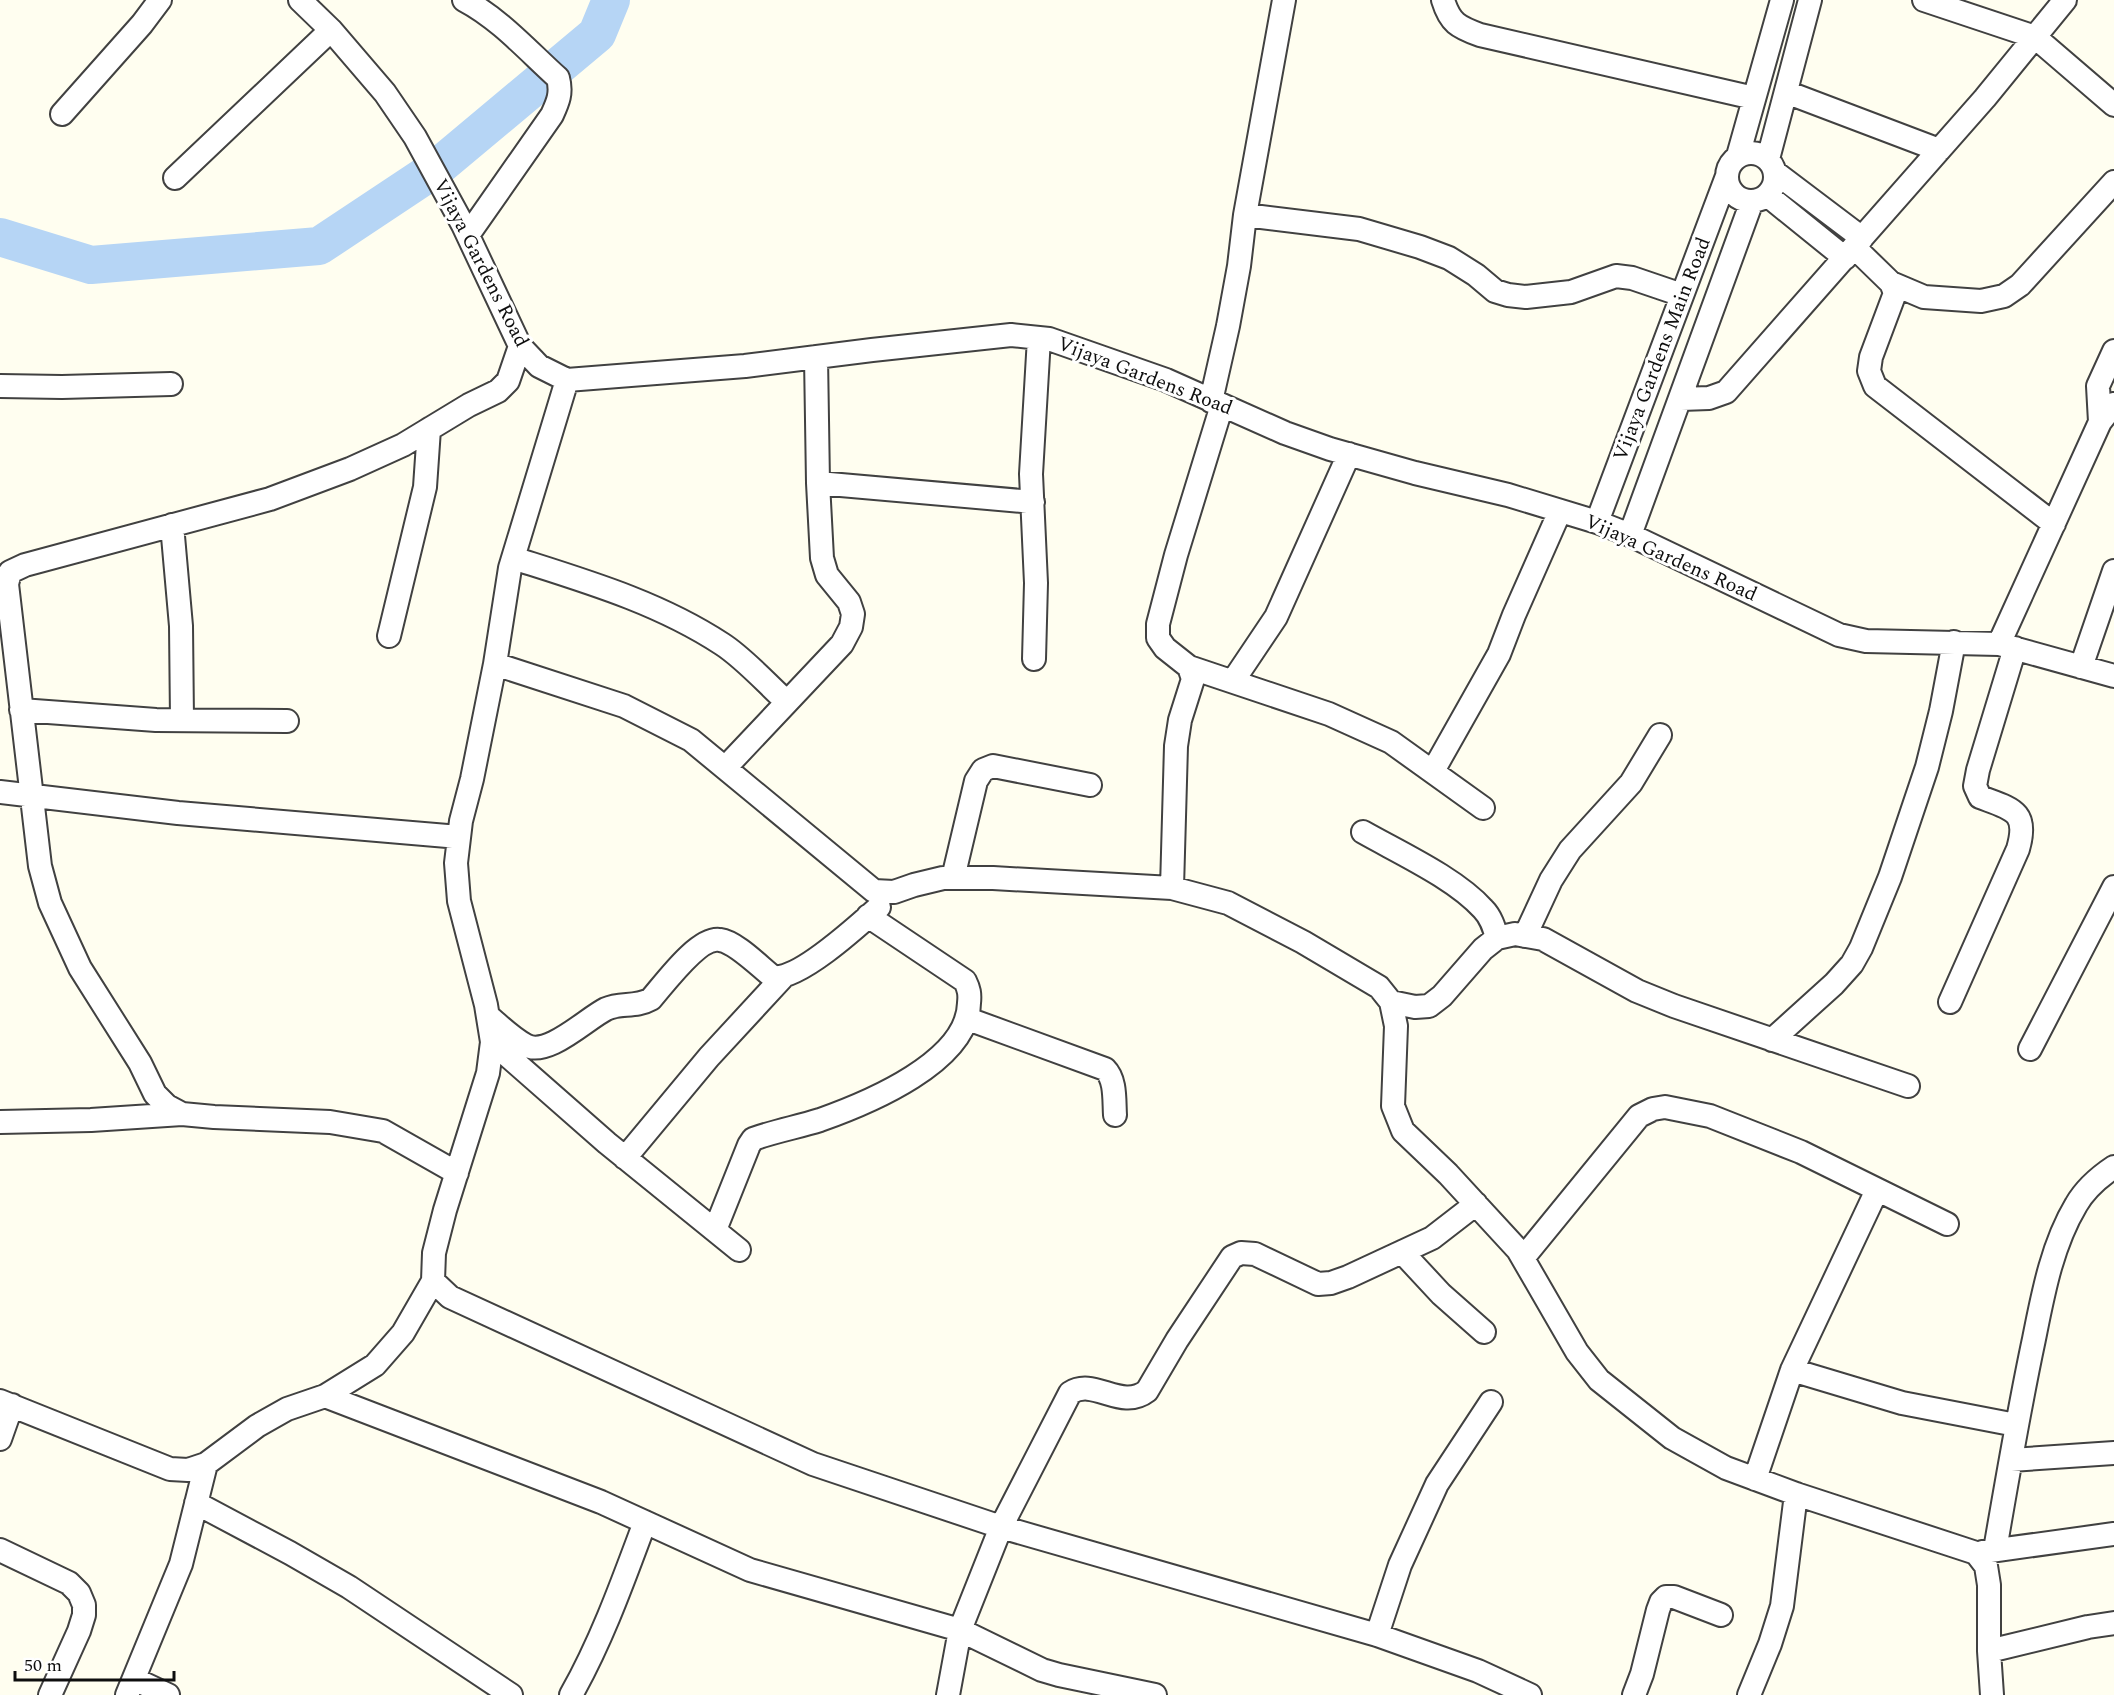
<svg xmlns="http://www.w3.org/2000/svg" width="2114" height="1695" font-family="Spectral,serif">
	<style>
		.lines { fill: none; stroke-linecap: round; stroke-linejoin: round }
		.river { stroke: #b6d5f5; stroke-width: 38 }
		.street-casing { stroke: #414141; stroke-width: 26 }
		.street { stroke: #fff; stroke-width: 22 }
		.labels { text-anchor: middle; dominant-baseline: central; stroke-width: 6; stroke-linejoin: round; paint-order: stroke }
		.street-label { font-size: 20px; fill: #0e0e0e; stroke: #fff }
	</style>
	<rect width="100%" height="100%" fill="#fffef0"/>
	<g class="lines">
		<path class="river" d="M0,237L91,265L319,246L438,167L597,34L611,0"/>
		<g class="street-casing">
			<path id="street" d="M300,0L331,30L385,93L415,137L463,225L520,346L539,366L567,380L745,366L872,350L1011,335L1049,339L1166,380L1285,433L1330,449L1415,473L1508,495L1597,522L1630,535L1839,635L1866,641L1999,644L2114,676
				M464,0C500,19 528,51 558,78C562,93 558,102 552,115L468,235
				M1443,0C1450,23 1458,27 1480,35L1754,98
				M1924,0L2035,37L2114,105
				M1786,92L1939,150
				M62,114L142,24L160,0
				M1727 177a24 24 0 1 1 48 0a24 24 0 1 1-48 0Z
				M1738,156L1782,0
				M1768,159L1810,0
				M1776,173L1862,238
				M175,178L331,30
				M1767,195L1845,258
				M1245,215L1359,229L1420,247L1449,258L1476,275L1495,291L1508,295L1526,297L1571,292L1616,276L1632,278L1682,295
				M1854,247L1891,283L1895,293L1871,357L1869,371L1875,386L2054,524
				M1891,283L1924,297L1981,301L2004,296L2020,285L2114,182
				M567,380L510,568L495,664L472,779L461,821L456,863L459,901L486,1005L492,1042L488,1073L445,1210L434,1253L433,1281L450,1297L813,1464L1001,1527L1377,1635L1478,1671L1530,1695
				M0,386L62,387L171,384
				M1681,399L1709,398L1726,392L1985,98L2065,0
				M1211,401L1228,326L1239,266L1245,215L1284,0
				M2100,422L2098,386L2114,351
				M818,483L1033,502
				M1597,522L1727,176
				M172,525L181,626L182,720
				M1630,535L1752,201
				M513,558C585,581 658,602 722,644C744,658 767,684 787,702
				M389,636L425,487L429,429
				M1999,644L2100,422L2114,404
				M1034,659L1036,583L1031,474L1039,338
				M495,664L624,706L691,740L874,891L894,892L914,885L943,878H993L1172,888L1228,903L1303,942L1379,987L1391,1002L1396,1026L1393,1106L1403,1131L1448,1174L1518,1250L1577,1352L1599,1380L1672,1438L1726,1468L1796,1494L1976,1553L1986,1566L1989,1585V1651L1992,1695
				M1189,667L1329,714L1391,742L1483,808
				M2081,667L2114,571
				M1233,681L1276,617L1349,454
				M21,710L156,720L287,721
				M725,768L842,644L851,627L853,614L849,602L827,575L822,558L818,483L816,357
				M1433,771L1499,654L1514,615L1560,511
				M0,792L178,813L459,837
				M1363,832C1400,853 1455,878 1483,909C1491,917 1494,927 1497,938
				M953,878L976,781L983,770L993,766L1090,785
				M1172,888L1176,746L1180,720L1193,679L1189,667L1165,648L1158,638V624L1176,555L1222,405
				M1525,936L1551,880L1570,850L1631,783L1660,735
				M1391,1002L1415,1007L1429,1006L1442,996L1483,949L1497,938L1515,934L1543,939L1637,991L1674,1006L1908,1086
				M1950,1002L2018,849C2029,811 2012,809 1980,797L1975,786L1978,770L2015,648
				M488,1016C500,1026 512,1038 525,1045C547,1058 586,1019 606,1009C621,1002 635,1008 651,999C665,983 699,936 720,940C736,942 760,967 773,977C799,980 859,925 879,907
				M968,1019L1105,1069C1116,1080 1114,1100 1115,1115
				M1772,1040L1834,984L1852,964L1861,948L1890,877L1927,767L1941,711L1954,642
				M492,1042L607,1143L739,1250
				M2030,1049L2114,887
				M0,1122L91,1120L182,1114
				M625,1158L709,1057L782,978
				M457,1173L383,1131L330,1122L214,1117L182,1114L167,1106L155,1094L140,1063L80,968L50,903L40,866L7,584L10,572L25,565L270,499L350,469L403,445L469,405L498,391L508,381L520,346
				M715,1230L749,1145L753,1139C775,1131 798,1127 820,1120C868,1103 968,1062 969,1003C970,994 969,989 965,981L868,916
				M1402,1252L1441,1294L1484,1332
				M1523,1258L1639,1116L1653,1109L1665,1107L1710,1116L1801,1152L1947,1224
				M1792,1370L1902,1403L2016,1425
				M325,1396L601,1502L750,1570L960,1630L1042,1670L1059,1675L1155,1695
				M0,1401L170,1469L188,1470L206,1464L257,1426L287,1409L325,1396L375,1365L403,1333L433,1281
				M0,1439L12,1405
				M2011,1460L2114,1453
				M1755,1479L1792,1370L1877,1190
				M196,1503L290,1553L349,1587L511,1695
				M0,1550L69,1583L79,1593L84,1605V1615L79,1631L50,1695
				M1995,1550C2007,1480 2019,1409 2034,1339C2043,1294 2052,1245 2076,1205C2085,1189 2099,1177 2114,1167
				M1983,1552L2114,1534
				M1377,1635L1400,1565L1437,1484L1491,1402
				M1989,1651L2088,1627L2114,1623
				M134,1679L168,1695
				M127,1695L181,1564L206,1464
				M571,1695C602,1640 623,1581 645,1522
				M948,1695L960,1630L1001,1527L1070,1393C1094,1377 1121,1411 1147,1391L1177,1340L1232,1257L1241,1253L1255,1254L1318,1284L1331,1283L1348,1277L1432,1238L1476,1204
				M1634,1695L1642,1674L1658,1610L1661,1602L1666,1597H1674L1721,1615
				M1749,1695L1770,1644L1782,1606L1796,1494"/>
		</g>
		<use href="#street" class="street"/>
	</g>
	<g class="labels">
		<g class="street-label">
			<text transform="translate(481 263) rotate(63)">Vijaya Gardens Road</text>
			<text transform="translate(1662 349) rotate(-69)">Vijaya Gardens Main Road</text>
			<text transform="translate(1145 376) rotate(21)">Vijaya Gardens Road</text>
			<text transform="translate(1671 558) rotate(24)">Vijaya Gardens Road</text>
		</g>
	</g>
	<path d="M15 1671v9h159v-9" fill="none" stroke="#0e0e0e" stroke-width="3"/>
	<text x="24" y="1671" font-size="18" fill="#0e0e0e" stroke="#ffffff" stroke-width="4.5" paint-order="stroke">50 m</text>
</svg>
